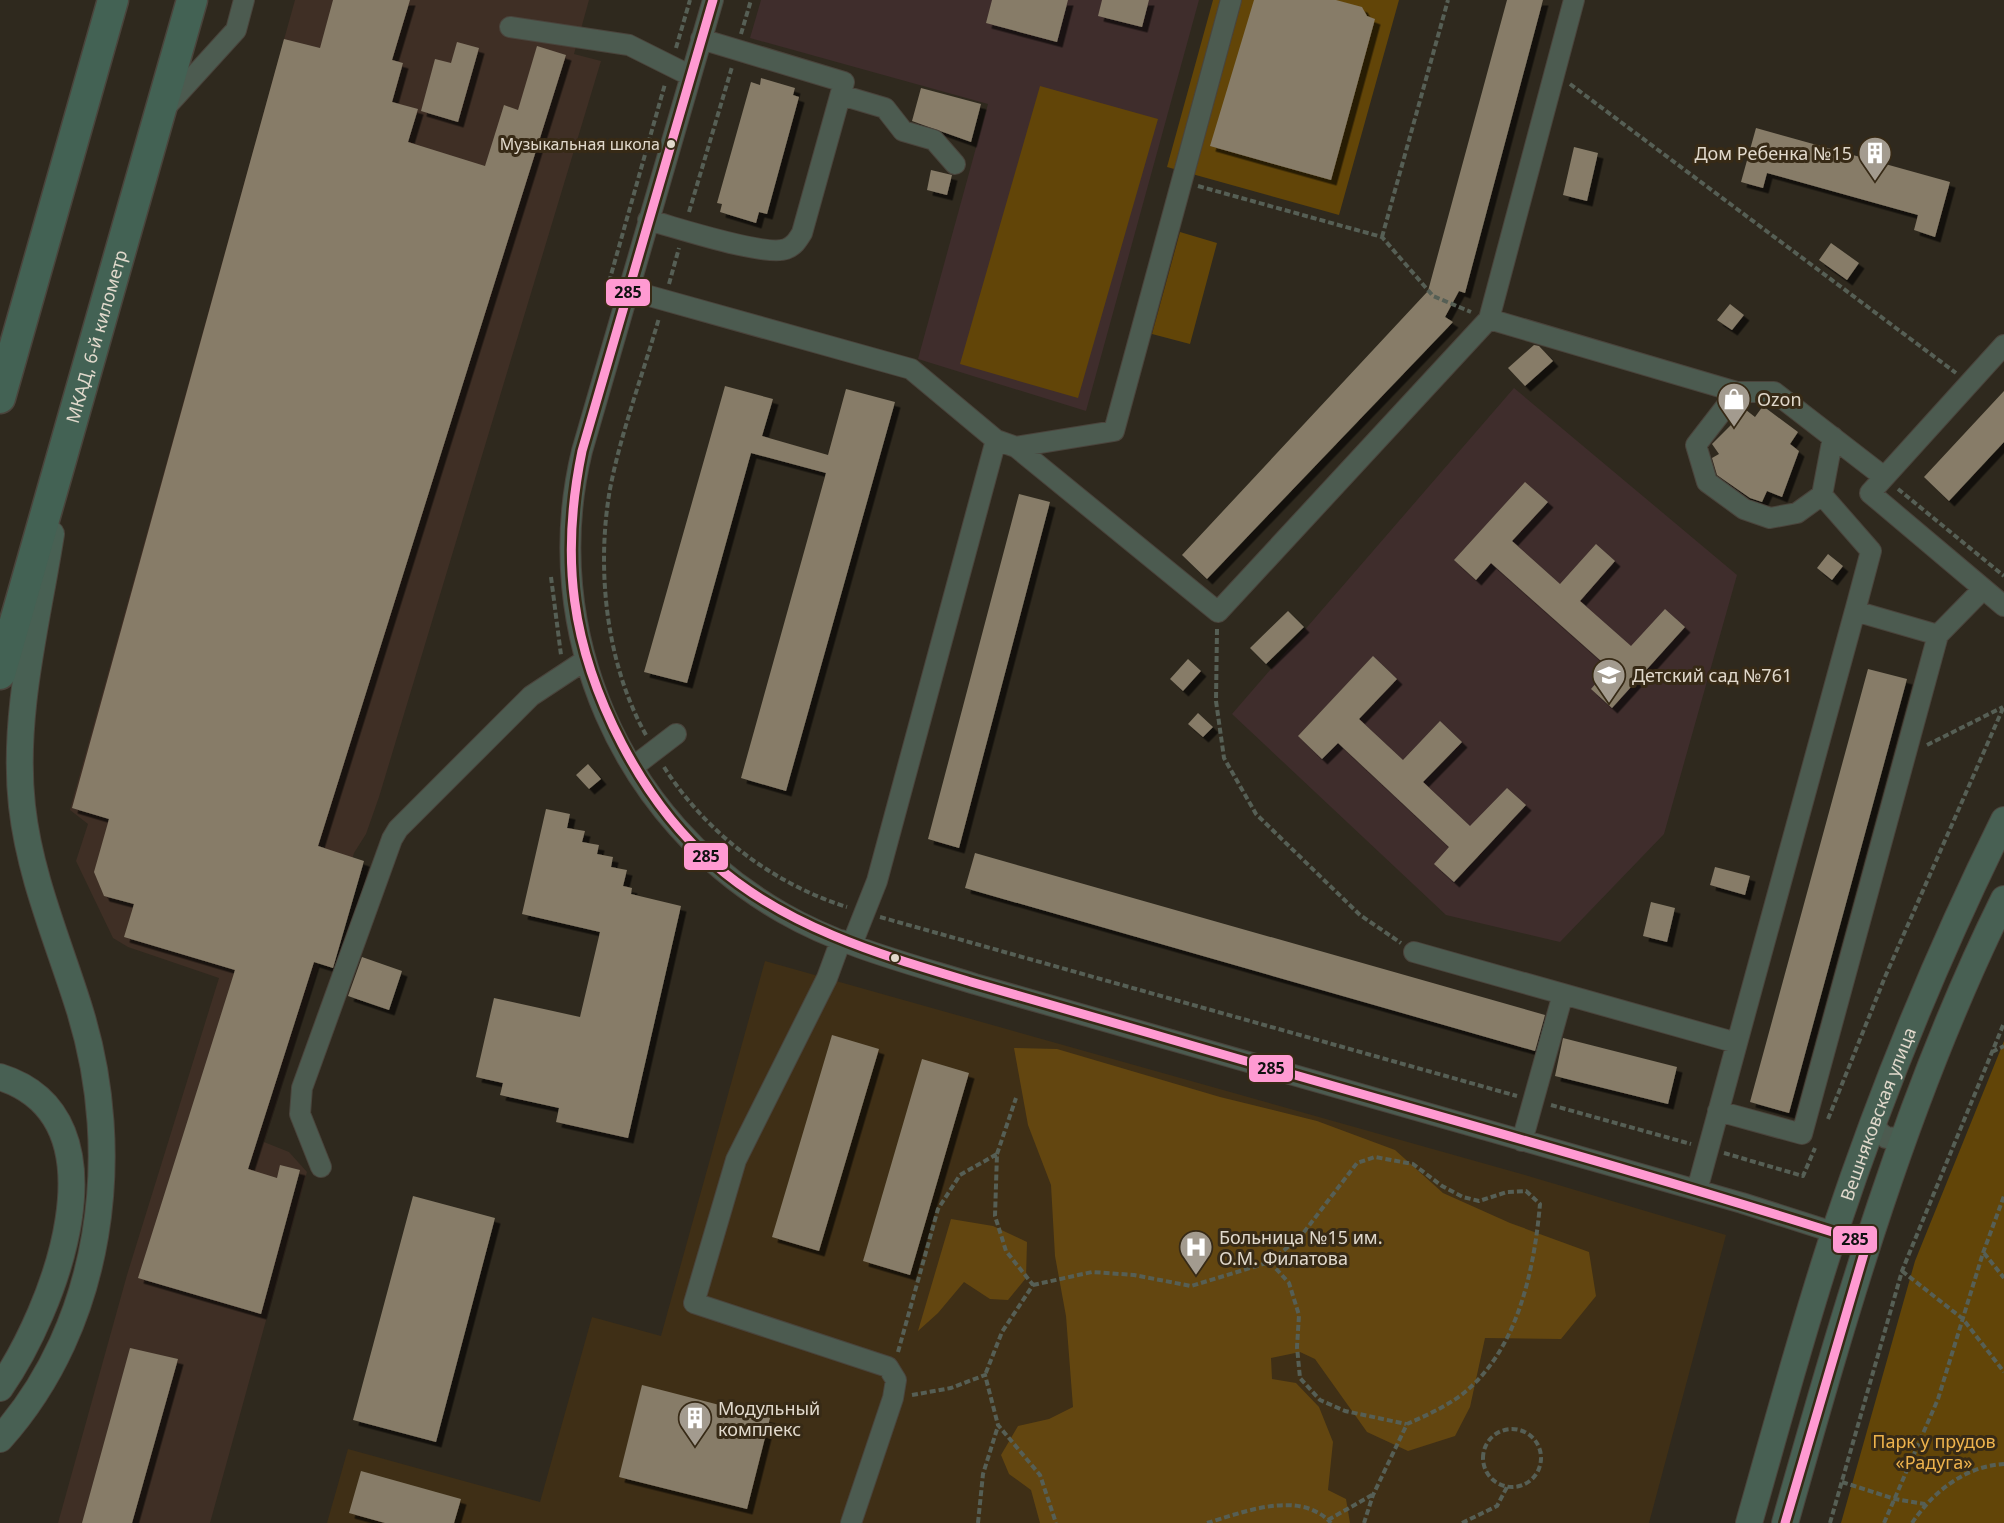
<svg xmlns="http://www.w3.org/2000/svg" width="2004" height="1523" font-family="'Noto Sans',sans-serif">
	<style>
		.built { fill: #3f2f16 }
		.industrial { fill: #3f2f25 }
		.education { fill: #3f2d2c }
		.green { fill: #624508 }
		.forest { fill: #634610 }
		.building { fill: #877c68; filter: url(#shadow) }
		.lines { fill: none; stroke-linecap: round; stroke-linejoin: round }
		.minor-casing { stroke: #4a443c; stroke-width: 22 }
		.major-casing { stroke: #4a443c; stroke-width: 28 }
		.highway-casing { stroke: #4a443c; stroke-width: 33 }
		.path { stroke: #565f55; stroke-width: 4; stroke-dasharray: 6 3; stroke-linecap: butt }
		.minor { stroke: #4c5b50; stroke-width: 20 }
		.major { stroke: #486053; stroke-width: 26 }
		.highway { stroke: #436254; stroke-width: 30 }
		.bus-1-casing { stroke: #372a16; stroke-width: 14 }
		.bus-1 { stroke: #ff9ad2; stroke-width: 9 }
		.bus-dot { fill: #e1d9cc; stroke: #372a16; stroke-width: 2 }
		.labels { text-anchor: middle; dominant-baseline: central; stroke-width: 6; stroke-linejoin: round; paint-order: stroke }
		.bus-label { font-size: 16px; fill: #e1d9cc; stroke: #372a16; text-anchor: end }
		.poi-label { font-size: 18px; fill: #e1d9cc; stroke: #372a16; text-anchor: start }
		.street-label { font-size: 18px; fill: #e1d9cc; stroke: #372a16 }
		.park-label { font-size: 18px; fill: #eeb34d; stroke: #372a16 }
		.line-badge { stroke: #372a16; stroke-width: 2 }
		.pale-badge-label { font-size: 16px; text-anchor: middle; font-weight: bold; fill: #111 }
	</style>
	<defs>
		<filter id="shadow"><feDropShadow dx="5.5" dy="5.5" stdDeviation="0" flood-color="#0009"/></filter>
	</defs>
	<rect width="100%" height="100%" fill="#2f291e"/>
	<path class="built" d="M765,961L1525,1175L1726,1235L1649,1523H327L348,1449L540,1502L592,1317L661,1336Z"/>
	<path class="industrial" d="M295,0H589L574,54L601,61L379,797L366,834L354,853L264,1142L289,1152L307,1172L210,1523H58L127,1275L219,978L128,947L113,938L76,861L88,824L70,810Z"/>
	<path class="education" d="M761,0H1199L1086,411L918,359L988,104L750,38Z
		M1514,388L1737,575L1664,834L1560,942L1446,915L1232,714Z"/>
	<path class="green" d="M1213,0H1399L1339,215L1167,167Z
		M1040,86L1158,119L1078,398L960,364Z
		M1180,232L1217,243L1190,344L1152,334Z
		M2004,1041V1523H1841L1915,1261Z"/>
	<path class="forest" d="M1014,1048L1057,1049L1220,1097L1317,1121L1395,1150L1443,1193L1510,1223L1589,1252L1596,1296L1561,1339L1485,1338L1470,1407L1455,1436L1408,1451L1367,1432L1315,1359L1300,1352L1271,1358L1272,1379L1296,1383L1319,1407L1333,1442L1328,1490L1346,1499L1350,1523H1040L1031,1490L1009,1474L1001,1455L1018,1426L1049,1419L1073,1407L1066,1316L1055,1256L1051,1185L1028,1125Z
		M951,1219L993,1226L1027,1242L1026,1278L1008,1300L990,1299L964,1282L938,1313L918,1331Z"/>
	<path class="building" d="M333,0H410L392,60L403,63L392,102L418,109L408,142L485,166L504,105L518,110L537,46L566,55L318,846L364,861L333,968L314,962L248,1169L277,1178L280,1165L300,1170L261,1314L138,1278L235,970L124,937L134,904L104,896L94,872L109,819L72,808L284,39L320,48Z
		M992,0H1068L1057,42L986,23Z
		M1102,0H1149L1142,27L1098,16Z
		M1254,0H1336L1362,7L1367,16L1375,19L1331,180L1210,146Z
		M1507,0H1543L1465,293L1459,291L1445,317L1453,322L1207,579L1182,555L1428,291Z
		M457,42L479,48L458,122L421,111L435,59L451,63Z
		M761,78L795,88L793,95L799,97L767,214L759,212L756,223L720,212L722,204L717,203L751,82L760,85Z
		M921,88L981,104L971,142L912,121Z
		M1756,128L1950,182L1935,237L1914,230L1918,215L1767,173L1763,188L1741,182Z
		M1574,147L1598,153L1587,201L1563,195Z
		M931,170L952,175L947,195L927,190Z
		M1831,243L1859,263L1847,280L1819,260Z
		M1730,304L1744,315L1732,330L1717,320Z
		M1534,345L1539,346L1553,361L1525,386L1508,368Z
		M725,386L773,399L762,436L828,455L846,389L895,402L786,791L741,778L826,473L751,453L687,683L644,672Z
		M2004,391V442L1949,501L1924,477Z
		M1763,406L1798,432L1790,444L1799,451L1782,497L1767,491L1762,502L1750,498L1717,475L1712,458L1719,454L1712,444L1746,410L1755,417Z
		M1525,482L1548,502L1512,541L1560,584L1596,544L1615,561L1580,601L1631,646L1665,609L1685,627L1612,708L1591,689L1609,668L1491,563L1476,580L1454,560Z
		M1019,494L1050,502L959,848L928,839Z
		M1828,554L1843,566L1832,580L1817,568Z
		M1288,611L1304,627L1266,664L1250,648Z
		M1373,656L1397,679L1359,719L1403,760L1440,721L1462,742L1423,782L1470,826L1507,788L1526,805L1454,882L1434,864L1449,847L1338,743L1322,759L1298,736Z
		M1188,659L1201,671L1183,691L1170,679Z
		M1868,669L1907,679L1789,1113L1750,1102Z
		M1198,713L1213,727L1203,737L1188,724Z
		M588,764L601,779L589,789L576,775Z
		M546,809L570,814L567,828L585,831L582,842L599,845L597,854L613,857L611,867L627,870L623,886L632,888L631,894L681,906L628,1138L556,1122L559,1108L500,1095L503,1083L476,1077L494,998L580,1017L600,932L522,914Z
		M975,853L1545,1015L1535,1051L965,888Z
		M1715,867L1750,876L1745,895L1710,885Z
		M1651,902L1675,908L1667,942L1643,936Z
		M362,957L402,971L389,1010L348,996Z
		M832,1035L879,1049L819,1251L772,1237Z
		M1563,1038L1677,1067L1668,1104L1555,1076Z
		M922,1059L969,1073L910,1275L863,1261Z
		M413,1196L495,1218L436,1442L353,1420Z
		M130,1348L178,1359L132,1523H82Z
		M642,1385L770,1418L747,1509L619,1477Z
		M361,1471L461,1499L454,1523H385L349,1513Z"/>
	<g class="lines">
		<g class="minor-casing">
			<path id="minor" d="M713,0L582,451C538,632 622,821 783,913C842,947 911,964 975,984L1742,1203L1867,1243
				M510,27L629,45L691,76
				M841,95L885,108L903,131L934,140L955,164
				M165,108L236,30L244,0
				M648,220C675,227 764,257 786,249C794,246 797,241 802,233L844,82L701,39
				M628,290L911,369L996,440L1016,447L1218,612L1489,319L1574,0
				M1489,319L1737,392H1774L1884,477
				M2004,345L1870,493L2004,606
				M1737,392L1696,445L1707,482L1744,509L1770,518L1797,513L1822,495L1833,437
				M1016,447L1114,431L1231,0
				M1822,495L1871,551L1855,611L1938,635L1983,589
				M633,767L676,734
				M841,940L827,978L736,1160L694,1303L888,1367L896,1380L893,1398L851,1523
				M852,944L877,881L996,440
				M1414,952L1737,1043L1697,1190
				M1737,1043L1855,611
				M1718,1111L1802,1134L1938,635
				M1876,1115V1128L1886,1138L1899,1137L1908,1127
				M1522,1141L1563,994
				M321,1167L300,1114L302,1088L392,839L398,829L531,696L584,661"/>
		</g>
		<g class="major-casing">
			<g id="major">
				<path d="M0,1077C130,1118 53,1312 0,1388"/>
				<path d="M0,1439C103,1324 124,1154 80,1011C59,943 30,878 22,806C12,716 37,623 51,534"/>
				<path id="s1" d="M1749,1523C1777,1425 1803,1327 1835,1231C1882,1090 1938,953 2004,820"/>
				<path d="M1785,1523C1845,1311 1906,1097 2004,899"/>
			</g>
		</g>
		<g class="highway-casing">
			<g id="highway">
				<path d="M0,398L113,0"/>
				<path id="s2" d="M0,674L192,0"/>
			</g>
		</g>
		<path class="path" d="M741,34L751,0
			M676,48L690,0
			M1570,84L1956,373
			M1198,186L1382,237L1433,296L1471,312
			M689,212L732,67
			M1382,237L1448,0
			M609,282L665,84
			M669,284L679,248
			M1898,489L2004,576
			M551,577L561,655
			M1217,629L1216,701L1224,758L1256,814L1360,915L1401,943
			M646,735C606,664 596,569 610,489C621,432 643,374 659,318
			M1927,745L2003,707
			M664,767C706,833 773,884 847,907
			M880,917L1517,1096
			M1992,1052L2004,1046
			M1551,1105L1691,1144
			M1828,1119L1885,977L2004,706
			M1724,1153L1803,1176L1815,1148
			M997,1154L1016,1098
			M1984,1253L2004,1278
			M1270,1262L1301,1236L1357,1163L1375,1157L1413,1164L1442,1186L1463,1197L1479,1201L1507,1192L1526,1191L1540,1204C1534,1272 1517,1353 1460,1396C1443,1408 1425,1416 1407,1424L1373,1495L1364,1523
			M1902,1271L1963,1319L2004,1372
			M1033,1285L1092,1272L1134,1275L1191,1286L1270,1262L1289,1283L1299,1315L1297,1347L1300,1378L1320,1400L1345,1411L1406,1424
			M898,1352L938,1209L960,1175L997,1154L995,1216L1006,1251L1033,1285L1002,1332L985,1375
			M912,1395L951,1388L985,1375L998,1425L1040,1475L1056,1523
			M1483 1458a29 29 0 1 1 58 0a29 29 0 1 1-58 0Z
			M1842,1482L1895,1499L1925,1504
			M1328,1520L1372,1495
			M978,1523L983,1474L998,1426
			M1207,1523C1244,1512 1300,1489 1331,1523
			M1462,1523L1497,1506L1507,1487
			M1830,1523L1902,1271L2004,1023
			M1884,1523L1938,1399L1983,1253L2004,1196
			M1912,1523C1933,1492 1965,1466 2004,1464"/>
		<use href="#minor" class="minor"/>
		<use href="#major" class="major"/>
		<use href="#highway" class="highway"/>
		<g class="bus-1-casing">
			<path id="bus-1" d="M713,0L582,451C560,558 571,646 622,744C645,788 675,830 713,863C785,927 881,955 971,982C1030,999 1089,1016 1149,1033C1388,1103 1629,1167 1867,1243L1785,1523"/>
		</g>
		<use href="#bus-1" class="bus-1"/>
	</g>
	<defs>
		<g id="building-pin" transform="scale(1.725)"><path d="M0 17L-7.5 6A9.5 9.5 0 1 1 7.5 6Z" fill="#a39b8f" stroke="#372a16"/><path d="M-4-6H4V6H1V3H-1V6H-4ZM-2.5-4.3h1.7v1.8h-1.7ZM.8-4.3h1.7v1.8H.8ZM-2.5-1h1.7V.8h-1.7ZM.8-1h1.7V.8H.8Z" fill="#fff"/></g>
		<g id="shop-pin" transform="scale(1.725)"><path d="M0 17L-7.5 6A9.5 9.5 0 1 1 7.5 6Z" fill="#a39b8f" stroke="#372a16"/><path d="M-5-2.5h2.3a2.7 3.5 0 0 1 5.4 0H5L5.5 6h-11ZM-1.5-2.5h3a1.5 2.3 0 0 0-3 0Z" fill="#fff"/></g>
		<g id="school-pin" transform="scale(1.725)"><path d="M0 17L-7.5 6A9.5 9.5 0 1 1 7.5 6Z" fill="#a39b8f" stroke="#372a16"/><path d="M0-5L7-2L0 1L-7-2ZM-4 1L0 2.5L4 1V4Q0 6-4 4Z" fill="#fff"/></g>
		<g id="hospital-pin" transform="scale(1.725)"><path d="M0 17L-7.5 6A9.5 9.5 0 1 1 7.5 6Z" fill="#a39b8f" stroke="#372a16"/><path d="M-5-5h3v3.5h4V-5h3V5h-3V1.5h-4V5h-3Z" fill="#fff"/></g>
	</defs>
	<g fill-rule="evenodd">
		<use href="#building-pin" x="1875" y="153"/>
		<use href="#shop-pin" x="1734" y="399"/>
		<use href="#school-pin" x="1609" y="675"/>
		<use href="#hospital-pin" x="1196" y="1247"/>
		<use href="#building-pin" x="695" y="1418"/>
	</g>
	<g class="bus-dot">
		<circle cx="671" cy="144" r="5"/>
		<circle cx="895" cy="958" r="5"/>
	</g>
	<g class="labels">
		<g class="bus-label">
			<text x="660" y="144">Музыкальная школа</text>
		</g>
		<g class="poi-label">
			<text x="1852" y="153" text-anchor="end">Дом Ребенка №15</text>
			<text x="1757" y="399">Ozon</text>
			<text x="1632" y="675">Детский сад №761</text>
			<text x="1219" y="1237">Больница №15 им.<tspan x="1219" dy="21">О.М. Филатова</tspan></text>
			<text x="718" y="1408">Модульный<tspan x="718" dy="21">комплекс</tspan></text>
		</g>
		<g class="street-label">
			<text stroke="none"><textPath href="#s2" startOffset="351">МКАД, 6-й километр</textPath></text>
			<text stroke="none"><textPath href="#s1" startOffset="429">Вешняковская улица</textPath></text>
		</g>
		<g class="park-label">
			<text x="1934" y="1441">Парк у прудов<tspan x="1934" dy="21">«Радуга»</tspan></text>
		</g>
	</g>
	<g class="line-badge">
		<rect x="605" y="278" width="46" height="29" rx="6" fill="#ff9ad2"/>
		<rect x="683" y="842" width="46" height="29" rx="6" fill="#ff9ad2"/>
		<rect x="1248" y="1054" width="46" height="29" rx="6" fill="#ff9ad2"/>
		<rect x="1832" y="1225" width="46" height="29" rx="6" fill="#ff9ad2"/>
	</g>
	<g class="pale-badge-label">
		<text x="628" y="298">285</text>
		<text x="706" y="862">285</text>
		<text x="1271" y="1074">285</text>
		<text x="1855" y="1245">285</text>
	</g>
</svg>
